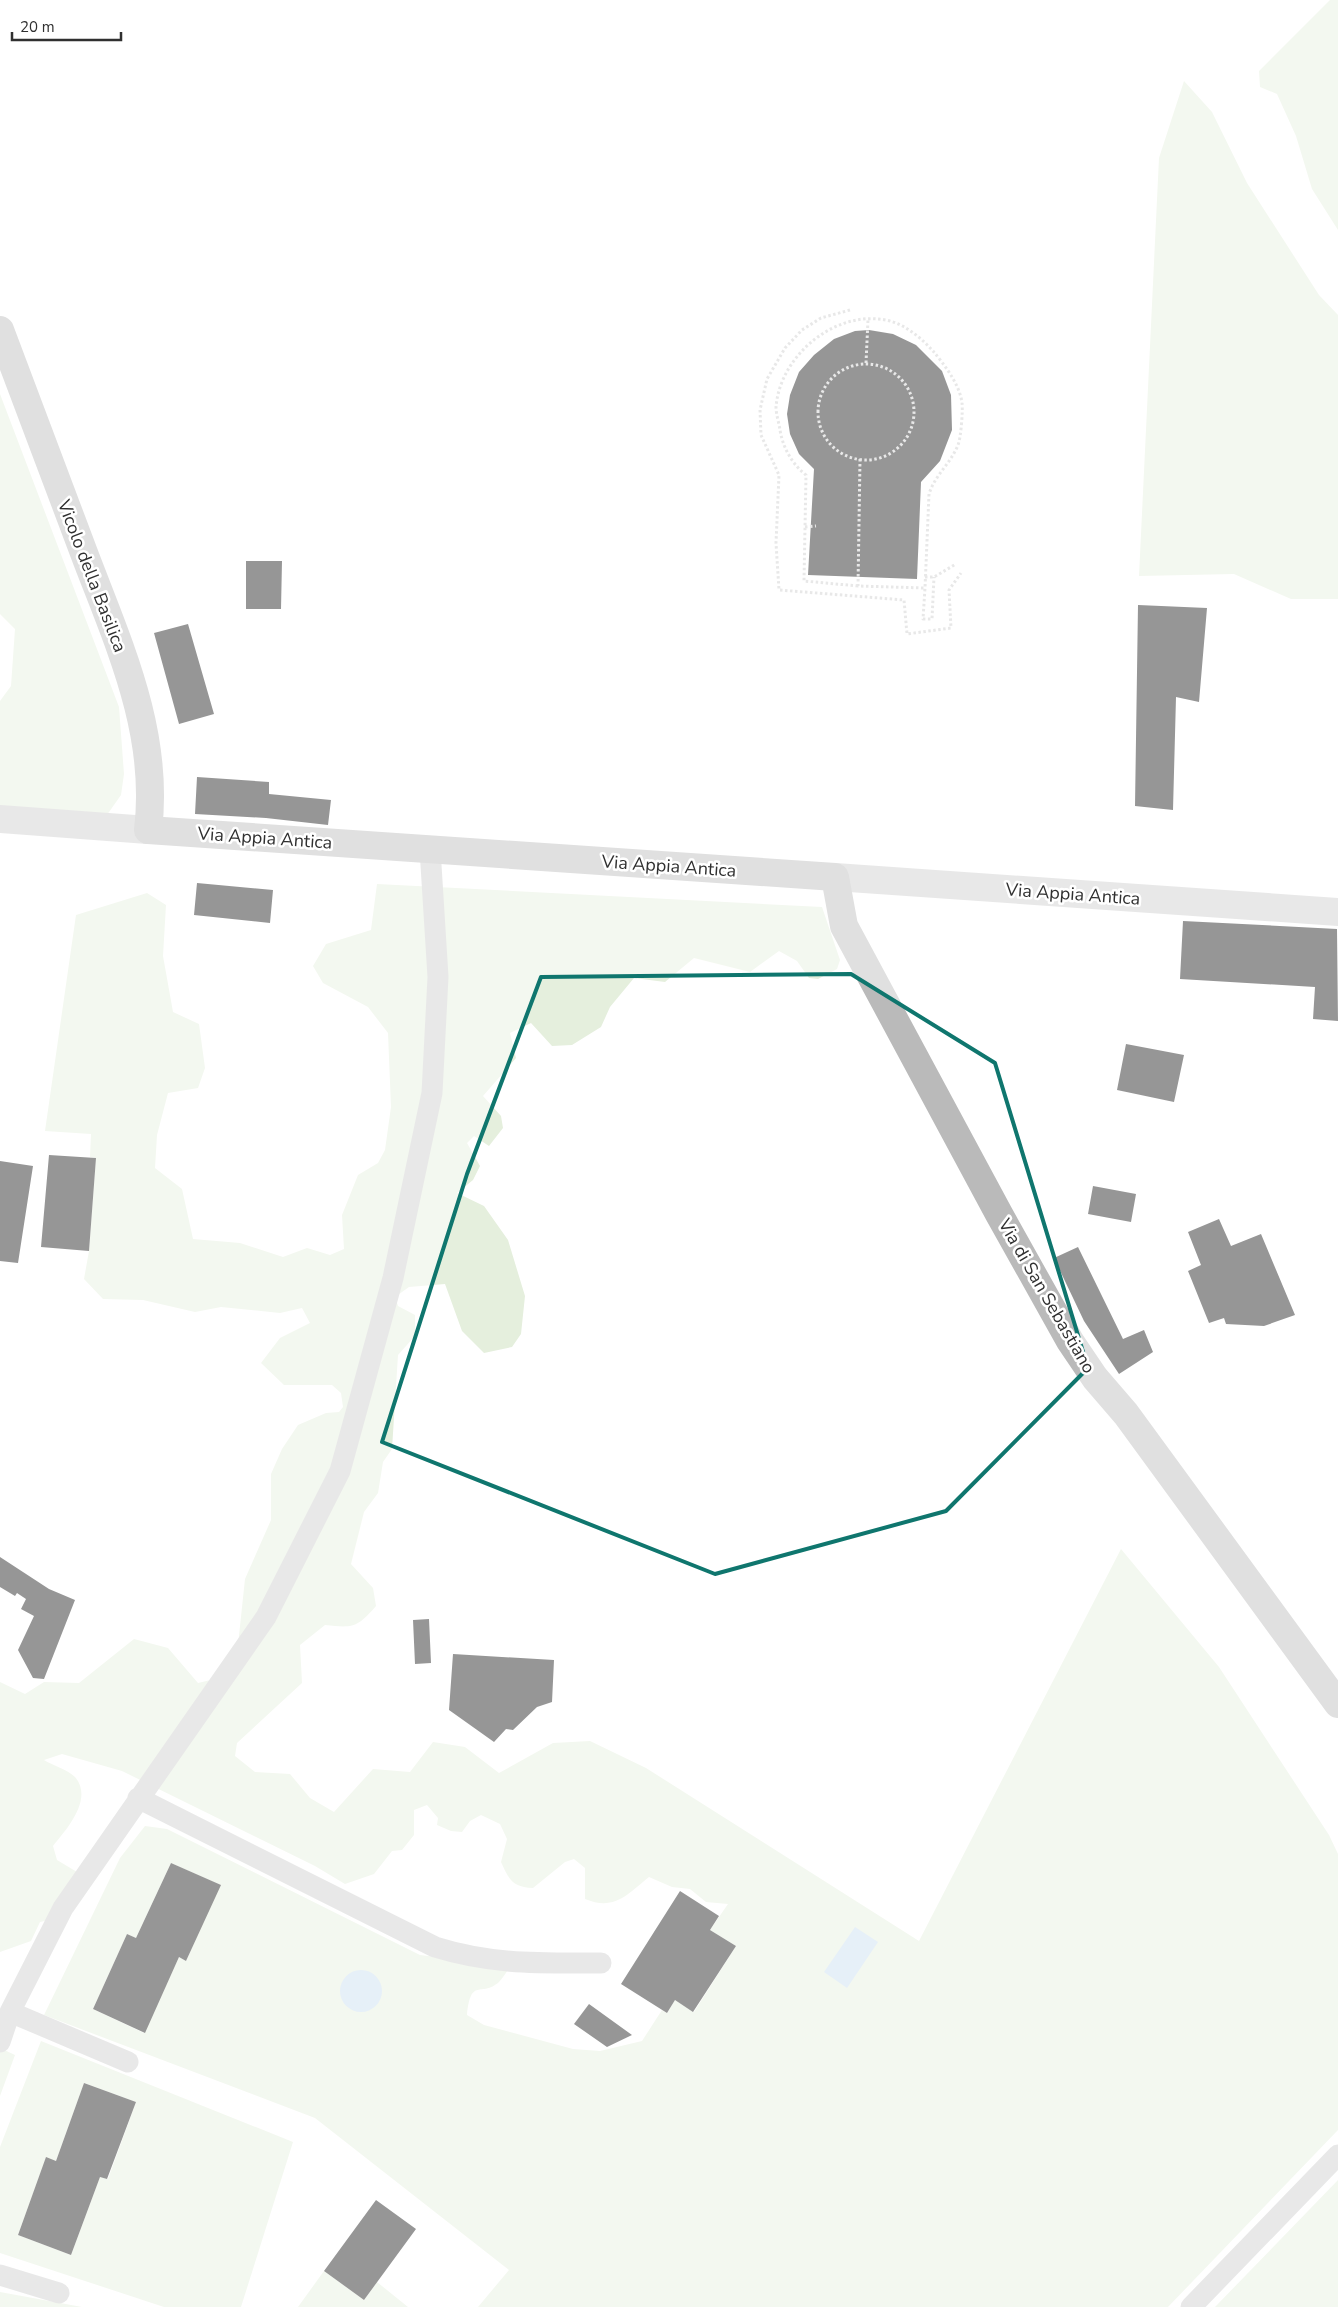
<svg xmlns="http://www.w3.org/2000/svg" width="1338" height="2307" font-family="'Nunito Sans',sans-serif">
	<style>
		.green { fill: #e5efdd; fill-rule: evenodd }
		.water { fill: #c8ddf0 }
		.building { fill: #171717 }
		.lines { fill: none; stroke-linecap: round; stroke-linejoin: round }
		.path { stroke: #cdcdcd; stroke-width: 3; stroke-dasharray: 2.5 2.5; stroke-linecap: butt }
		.service { stroke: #cdcdcd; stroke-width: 21 }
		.minor { stroke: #cdcdcd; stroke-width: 28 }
		.tertiary { stroke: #cdcdcd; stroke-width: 28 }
		.secondary { stroke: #bababa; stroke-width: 28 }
		.marked { fill: none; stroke: #0f766e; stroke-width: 4; stroke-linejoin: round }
		.labels { text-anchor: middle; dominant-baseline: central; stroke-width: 5; stroke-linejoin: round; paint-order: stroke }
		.street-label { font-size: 18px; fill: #303030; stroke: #fff }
	</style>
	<rect width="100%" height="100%" fill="#fff"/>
	<path class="green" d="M1330,0H1338V230L1312,189L1296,136L1277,94L1260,87L1259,71Z
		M1184,81L1212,112L1247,183L1319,295L1338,315V599H1291L1234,574L1139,576L1159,158Z
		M0,394L119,707L124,774L121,795L102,822L0,810V701L11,686L15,629L0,614Z
		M377,884L822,907L840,960L837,969L818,979L809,978L797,961L779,951L750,972L694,958L665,982L634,978L610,1007L601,1027L572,1045L552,1046L531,1023L510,1033L516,1058L483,1096L501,1116L503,1128L489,1146L474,1136L467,1143L480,1166L473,1180L457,1193L484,1206L508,1240L525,1296L521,1334L512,1347L484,1353L462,1331L445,1284L409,1287L395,1297L398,1306L415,1315V1336L398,1355L392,1449L383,1462L378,1493L364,1512L351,1564L373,1588L376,1606C357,1628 353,1628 325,1625L300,1645L302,1683L237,1743L235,1756L255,1772L290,1774L310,1798L334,1812L373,1769L410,1772L433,1742L465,1747L499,1773L553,1743L590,1741L646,1768L919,1941L1121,1549L1219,1667L1329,1835L1338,1854V2130L1168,2307H478L509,2270L315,2118L44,2015L120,1858L145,1826L167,1829L420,1955L511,1966C507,1971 503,1978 499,1982C481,1998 471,1976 467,2015L484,2025L573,2049L600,2051L642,2041L662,2010L667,2013L675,2000L694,2012L736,1946L710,1930L728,1904L706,1902L690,1889L672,1887L649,1877C627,1895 614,1911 585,1899V1868L574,1859L565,1862L533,1888C513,1887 509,1880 501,1862L507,1839L500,1824L481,1815L470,1821L462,1832L451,1831L437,1825L438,1818L427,1805L414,1810V1835L402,1850L392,1851L374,1874L345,1884L315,1866L122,1771L62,1754L44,1760C52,1765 68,1770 75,1777C94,1799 66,1830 53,1846L57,1860L77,1872L64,1917L40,1922L31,1941L0,1952V1682L25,1694L44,1682L79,1683L134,1639L168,1648L198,1683L219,1678L238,1645L245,1579L271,1520V1474L282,1449L298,1425L326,1413L339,1412L343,1407L341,1393L332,1385H284L261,1363L280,1338L310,1323L302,1308L280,1313L221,1307L195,1312L143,1300L103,1299L84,1279L89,1251L96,1158L90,1157L91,1134L45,1131L76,915L147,893L166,905L163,956L173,1012L199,1024L205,1068L198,1088L168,1093L157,1135L155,1168L182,1189L193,1239L240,1243L283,1257L307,1248L330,1255L344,1249L342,1215L358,1175L378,1163L385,1150L391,1107L388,1033L368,1007L323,983L313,966L326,944L371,930ZM171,1863L220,1885L186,1961L179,1957L144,2033L93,2009L127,1934L136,1938Z
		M41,2041L293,2142L241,2307H164L0,2253V2147ZM84,2083L136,2102L108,2179L100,2177L71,2255L18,2235L46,2158L56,2161Z
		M0,2048L15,2055L0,2096Z
		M1338,2180V2307H1215Z
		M324,2271L364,2300L377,2282L408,2307H298Z
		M0,2292L82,2307H0Z"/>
	<path class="water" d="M855,1927L878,1942L847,1988L824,1972Z
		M340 1991a21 21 0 1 1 42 0a21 21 0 1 1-42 0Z"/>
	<path class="building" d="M869,330L893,334L916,345L942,371L951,395L952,430L940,461L921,482L917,579L808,575L814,469L799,454L790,434L787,414L790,395L799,372L814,355L834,339L855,331Z
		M246,561H282L281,609H246Z
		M1138,605L1207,608L1199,702L1176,697L1173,810L1135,806Z
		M188,624L214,714L179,724L154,633Z
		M197,777L269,782V794L331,800L328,825L266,818L195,814Z
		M197,883L273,890L270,923L194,915Z
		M1183,921L1337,929L1338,1021L1313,1019L1315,987L1180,979Z
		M1126,1044L1184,1055L1174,1102L1117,1090Z
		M49,1155L96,1158L89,1251L41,1247Z
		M0,1161L33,1166L18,1263L0,1261Z
		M1093,1186L1136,1194L1131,1222L1088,1214Z
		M1219,1219L1231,1246L1261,1234L1295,1315L1264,1326L1226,1324L1224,1318L1209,1323L1188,1271L1201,1265L1188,1232Z
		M1078,1247L1123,1339L1144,1330L1153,1352L1119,1374L1084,1321L1054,1258Z
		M0,1557L49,1589L75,1600L44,1679L33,1678L18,1650L34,1616L21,1609L26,1599L17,1593L15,1596L0,1587Z
		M429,1619L431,1663L415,1664L413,1620Z
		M453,1654L554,1660L552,1702L537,1707L513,1730L506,1729L494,1742L449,1710Z
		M171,1863L221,1885L186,1961L179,1957L145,2033L93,2009L127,1934L136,1938Z
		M680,1891L719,1916L710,1930L736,1946L693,2012L675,2000L667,2013L621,1984Z
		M589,2004L632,2035L607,2047L574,2024Z
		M84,2083L136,2102L107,2179L100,2177L71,2255L18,2235L46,2157L56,2161Z
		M376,2200L416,2229L364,2300L324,2271Z"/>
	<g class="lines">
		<path class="path" d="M850,310L821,318L802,330L785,348L767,379L760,410L761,435L779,475L776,543L779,590L904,600L907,634L951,628L949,590L961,573
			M866,363L868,320
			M818 412a48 48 0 1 1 96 0a48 48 0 1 1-96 0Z
			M860,459L858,586L925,588L923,619H932L934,577
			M805,527L816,526
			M925,577H934L956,564
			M858,586L804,581L806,475C792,464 783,448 780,430C779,423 776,414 776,407C780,356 834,310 886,320C905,324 920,337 933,351C944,364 960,385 962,403C963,410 961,438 958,445C951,463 935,475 929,494L925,588"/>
		<path class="service" d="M138,1798L435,1947C493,1965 541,1963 601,1963
			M10,2012L128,2062
			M0,2042L10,2012L63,1908L266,1617L340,1471L393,1278L432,1093L438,977L430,849
			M0,2275L59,2293
			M1191,2307L1338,2155"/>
		<path class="minor" d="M835,877L1338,912"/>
		<path class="tertiary" d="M0,819L148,830"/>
		<path class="secondary" d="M0,330C28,405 56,479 84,553C118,643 160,731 148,830L835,877L844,926L999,1214L1070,1341L1095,1378L1126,1414L1338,1704"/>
	</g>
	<path d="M0 0H1338V2307H0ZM851,974L995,1063L1088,1368L946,1511L715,1574L382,1442L467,1174L541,977Z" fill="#fff" fill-opacity=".55" fill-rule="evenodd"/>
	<path class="marked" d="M851,974L995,1063L1088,1368L946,1511L715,1574L382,1442L467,1174L541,977Z"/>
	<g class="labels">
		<g class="street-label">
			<text transform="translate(92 576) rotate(69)">Vicolo della Basilica</text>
			<text transform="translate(265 838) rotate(4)">Via Appia Antica</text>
			<text transform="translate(669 866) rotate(4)">Via Appia Antica</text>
			<text transform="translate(1073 894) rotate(4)">Via Appia Antica</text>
			<text transform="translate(1047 1296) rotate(60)">Via di San Sebastiano</text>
		</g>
	</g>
	<path d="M12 32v8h109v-8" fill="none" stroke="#303030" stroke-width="2.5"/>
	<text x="20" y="32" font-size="15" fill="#303030" stroke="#ffffff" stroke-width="4" paint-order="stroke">20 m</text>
</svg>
